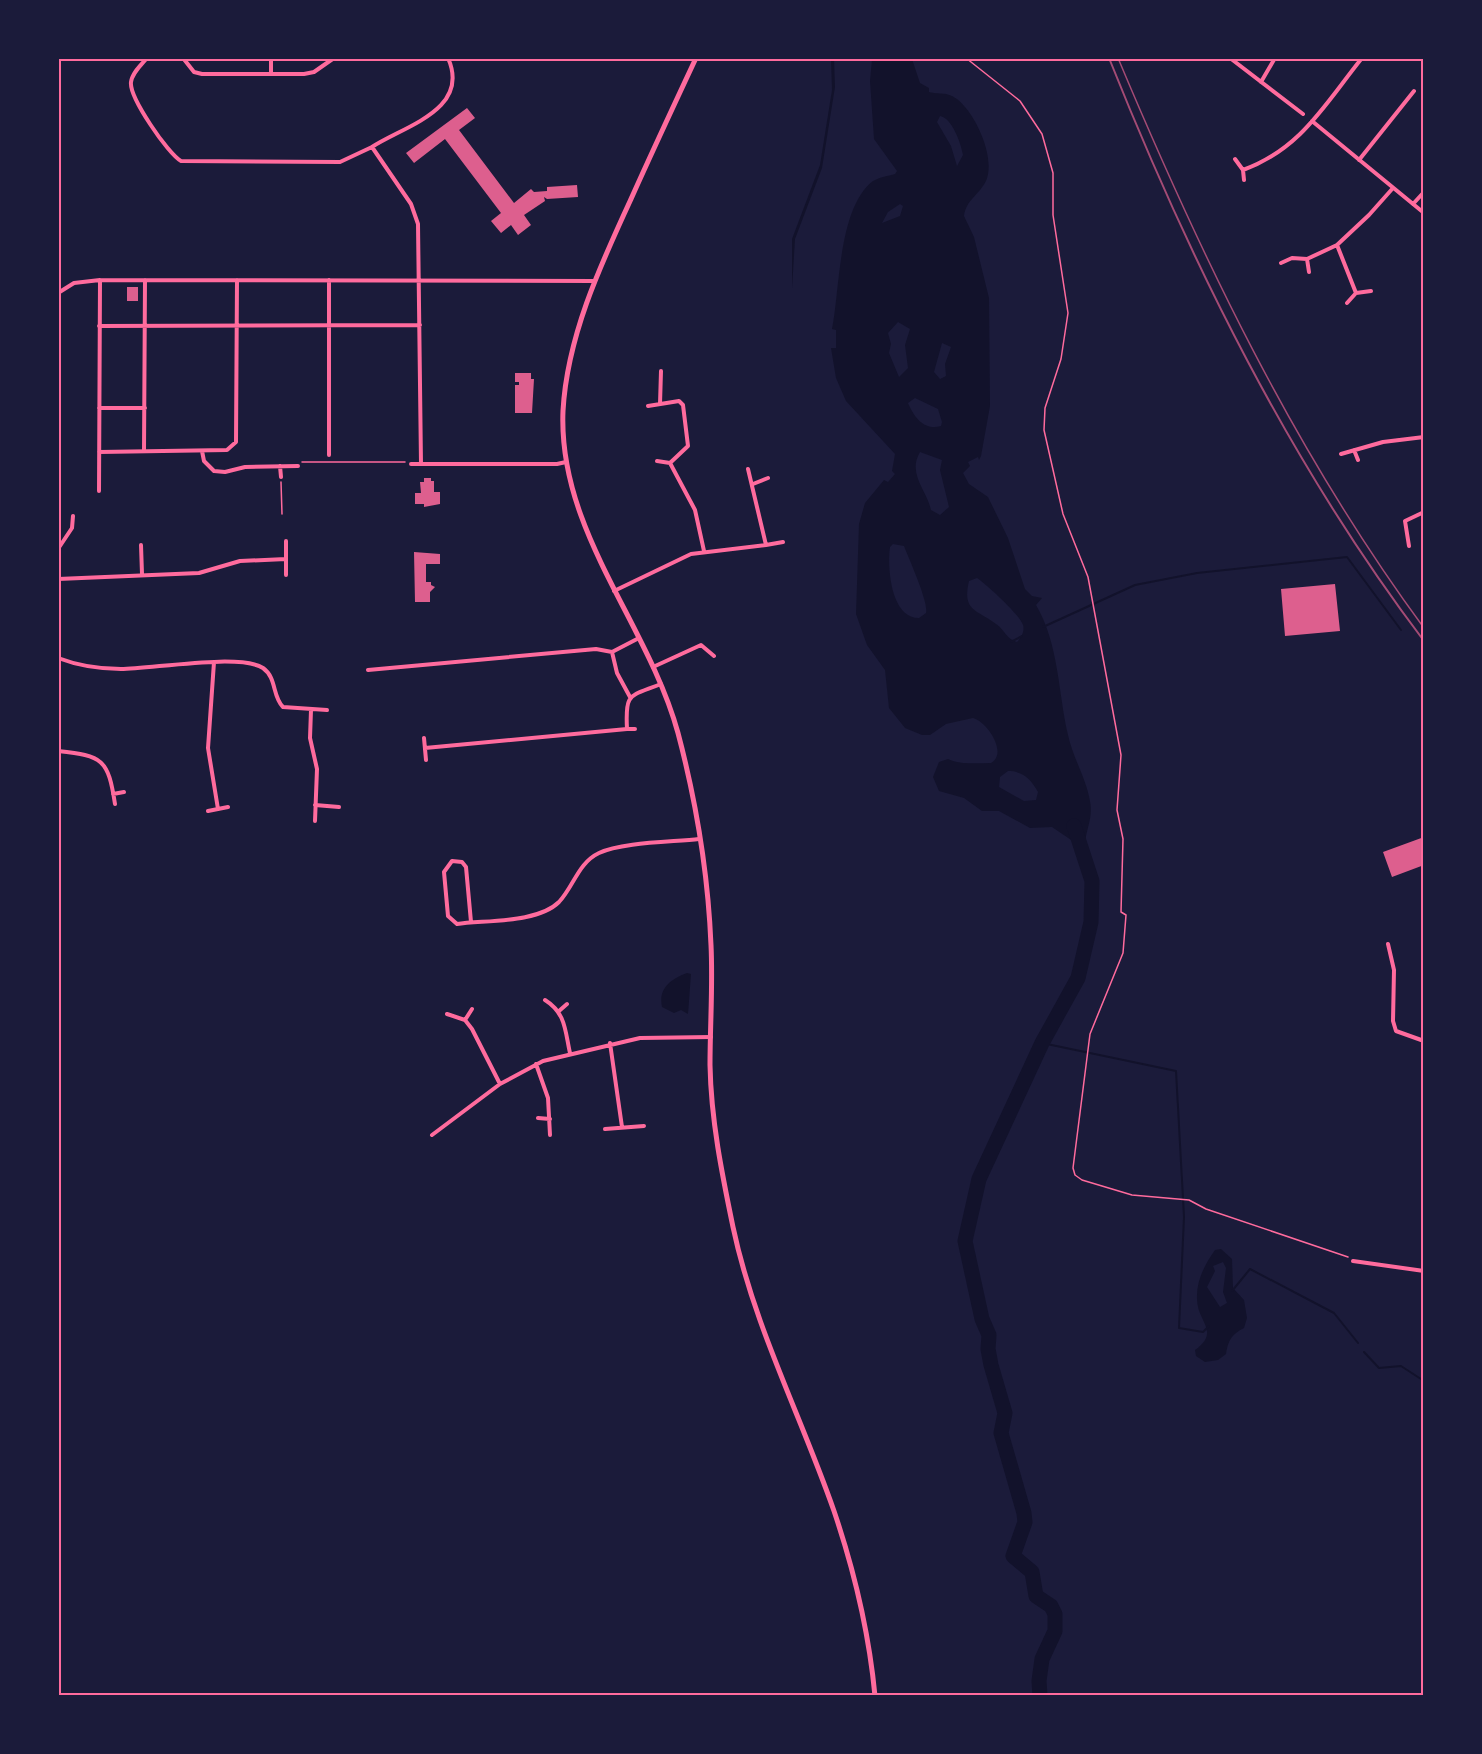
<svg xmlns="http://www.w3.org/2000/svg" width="1482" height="1754" font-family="'Golos Text',sans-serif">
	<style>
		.water { fill: #12122b; fill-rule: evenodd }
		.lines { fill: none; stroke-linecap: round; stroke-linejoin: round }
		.stream { stroke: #12122b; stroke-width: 2 }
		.river { stroke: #12122b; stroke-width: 15 }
		.building { fill: #dd5f8e }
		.path { stroke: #ff6b9d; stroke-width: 1.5 }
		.minor { stroke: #ff6b9d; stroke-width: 4 }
		.secondary { stroke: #ff6b9d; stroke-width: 5 }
		.tram { stroke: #a44b75; stroke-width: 1.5 }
		.rail { stroke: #a44b75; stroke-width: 2 }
		.neatline { fill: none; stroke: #ff6b9d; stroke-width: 2 }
	</style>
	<rect width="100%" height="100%" fill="#1b1b3a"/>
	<path class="water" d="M831,59H834L835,87L822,168L795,239L792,289V239L820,165L832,90Z
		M872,59H912L920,83L929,88V92C940,95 946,91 957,99C976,114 996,158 986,181C979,195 966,200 964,216L974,237L989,298L990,406L981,456L979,460L978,457L968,462L970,466L963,473L969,484L988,497L1008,538L1025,589L1032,596L1042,598L1036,605C1059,644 1058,692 1068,735C1073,758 1086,778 1090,801C1093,817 1087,827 1085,842L1077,844L1052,827L1030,828L999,811H982L964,798L939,791L933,777L939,762L948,759C961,765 976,763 991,763C1008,754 988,722 973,718L946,724L930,735H922L905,728L889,708L885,670L867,645L856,614L859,524L865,503L884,480L888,482L895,474L892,471L895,454L846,401L836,378L831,348H836V330L832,329C840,290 838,208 873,181C880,177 888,176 895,174L897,171L874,139L870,81ZM940,116C952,118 961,143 963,155L957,166L951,146L937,122ZM900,204L903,206L900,216L882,223L888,212ZM898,322L910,329L905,345L908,368L899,377L889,353L891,344L888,333ZM942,343L951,347L945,364L946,376L940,379L934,372ZM915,398L938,409L942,422L941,426C924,431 914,417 908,403ZM920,452L942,460L940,470L949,507L940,515L931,510C927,490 907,474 920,452ZM893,544L904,546C909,559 929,603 926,613L919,618C891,618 887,568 890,547ZM977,578C986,584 1020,615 1023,625C1025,631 1021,638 1017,642C1006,639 1005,630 996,624C976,609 962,611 969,581ZM1008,771C1023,771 1031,779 1038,792L1036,800L1024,801L999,787L1000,777Z
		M687,973L691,974L688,1014L681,1010L674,1013L662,1007C658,988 671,979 687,973Z
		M1221,1249L1232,1259L1233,1288L1244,1300L1247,1318L1244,1328C1232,1334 1228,1340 1226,1354L1218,1360L1205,1362L1196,1356L1195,1350C1221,1331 1197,1322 1197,1299C1196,1281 1205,1264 1215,1250ZM1223,1262L1226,1268L1223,1292L1227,1303L1220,1307L1207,1287L1215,1271L1213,1266Z"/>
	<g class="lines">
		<path class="stream" d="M1043,627L1135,585L1197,573L1347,557L1401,630
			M1011,642L1022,636
			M1042,1043L1176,1071L1184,1217L1179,1328L1203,1332L1209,1326
			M1232,1291L1250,1269L1334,1313L1358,1343
			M1364,1352L1379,1368L1401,1366L1424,1381"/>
		<path class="river" d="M1040,1696L1039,1681L1042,1659L1055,1631V1614L1051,1606L1036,1596L1032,1572L1013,1556L1025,1522L1024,1513L1001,1433L1005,1413L991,1365L988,1349L989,1335L982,1319L965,1241L979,1179L1042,1043L1078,978L1091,922L1092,881L1074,826"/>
	</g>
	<path class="building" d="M467,108L475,118L459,130L514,203L531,189L534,192L547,191V187L577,185L578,197L547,199L544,197L545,201L524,215L531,225L518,235L511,225L501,233L491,221L501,213L445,139L414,163L406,153Z
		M127,287H138V301H127Z
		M515,373H531V379H534L532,413H515V385H519V382H515Z
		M424,478H431V481H434V492H440V504L424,507V504H415V493H421L420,482H424Z
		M414,552L440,554V564H426V582H431V585L435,587L430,592V602H415Z
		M1335,584L1340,631L1285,636L1281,589Z
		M1424,837V865L1392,877L1383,852Z"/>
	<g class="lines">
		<path class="path" d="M966,58L1020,101L1042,134L1053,173V215L1068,313L1061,359L1045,408L1044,430L1063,514L1088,577L1121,755L1117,810L1123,839L1121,912L1126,915L1123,953L1090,1034L1073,1168L1075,1175L1082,1180L1132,1195L1189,1200L1206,1209L1348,1257
			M302,462H405
			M281,482L282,514"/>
		<path class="minor" d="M147,58C141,65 132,73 131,82C129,97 168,154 181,161L340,162L372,147
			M183,58L194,72L202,74H304L314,72L334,58
			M1230,58L1303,114
			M1208,59L1209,58
			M271,74V58
			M1261,82L1275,58
			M1312,121L1424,213
			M1235,159L1243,170L1244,180
			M1359,160L1414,91
			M1243,170C1301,149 1325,104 1362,58
			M1413,204L1424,192
			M1337,245L1356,293
			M1307,259L1309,272
			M1281,263L1292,258L1307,259L1337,245L1369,215L1393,188
			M329,280V455
			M58,293L74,283L100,280L594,281
			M1347,303L1356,293L1371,291
			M99,326L420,325
			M660,404L661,371
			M648,406L679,401L683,405L688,446L670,463L657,461
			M99,408H145
			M1354,450L1358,460
			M144,451L145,280
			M202,451L204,461L214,471L225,472L245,467L298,466
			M99,452L227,450L236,442L237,280
			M1341,454L1383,442L1424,437
			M670,463L695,510L704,551
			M411,464H557L566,462
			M421,464L418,224L411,204L372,147C404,126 471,110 448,58
			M280,466L281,477
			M753,484L768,478
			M99,491L100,280
			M286,541V575
			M141,545L142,574
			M766,545L783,542
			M1409,546L1405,521L1424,512
			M58,549L72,528L73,516
			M58,579L199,573L240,561L286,559
			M614,591L691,554L766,545L748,469
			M612,652L617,673L630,697
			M58,658C79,666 99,669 121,669C151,669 240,653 263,668C277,678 272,696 283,707L327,710
			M214,662L208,748L218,809
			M653,667L701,645L714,656
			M368,670L596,649L612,652L639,638
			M311,710L310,738L317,769L315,821
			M627,729H635
			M424,738L426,760
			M425,748L627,729C625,692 629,697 661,684
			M58,751C103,756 108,759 115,804
			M113,794L124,792
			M315,805L339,807
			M208,811L228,807
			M471,922L466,867L462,862L452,861L444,872L448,916L457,924C486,920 538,923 559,902C574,886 578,863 599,853C621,842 673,842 699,839
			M1388,944L1394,970L1393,1021L1396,1031L1424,1041
			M545,1000C566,1013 565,1031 570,1053
			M559,1011L567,1004
			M447,1014L465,1020L472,1029L500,1084
			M465,1020L472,1009
			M610,1043L622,1127
			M536,1064L548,1098L550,1135
			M538,1118L550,1119
			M605,1129L644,1126
			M432,1135L500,1084L543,1061L640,1038L711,1037
			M1353,1261L1424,1271"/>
		<path class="secondary" d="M696,58C674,105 652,152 631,199C600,266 567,337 563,411C558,531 648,623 678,733C696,801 708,874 711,945C713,985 710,1025 710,1065C711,1120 722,1174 733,1227C754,1326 801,1416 834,1511C854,1570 869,1633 875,1696"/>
		<path class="tram" d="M1118,58C1202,258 1295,453 1424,628"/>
		<path class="rail" d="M1109,58C1191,263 1290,464 1424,641"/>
	</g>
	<rect width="1482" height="1754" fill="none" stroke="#1b1b3a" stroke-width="120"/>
	<rect x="60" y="60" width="1362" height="1634" class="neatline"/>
</svg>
